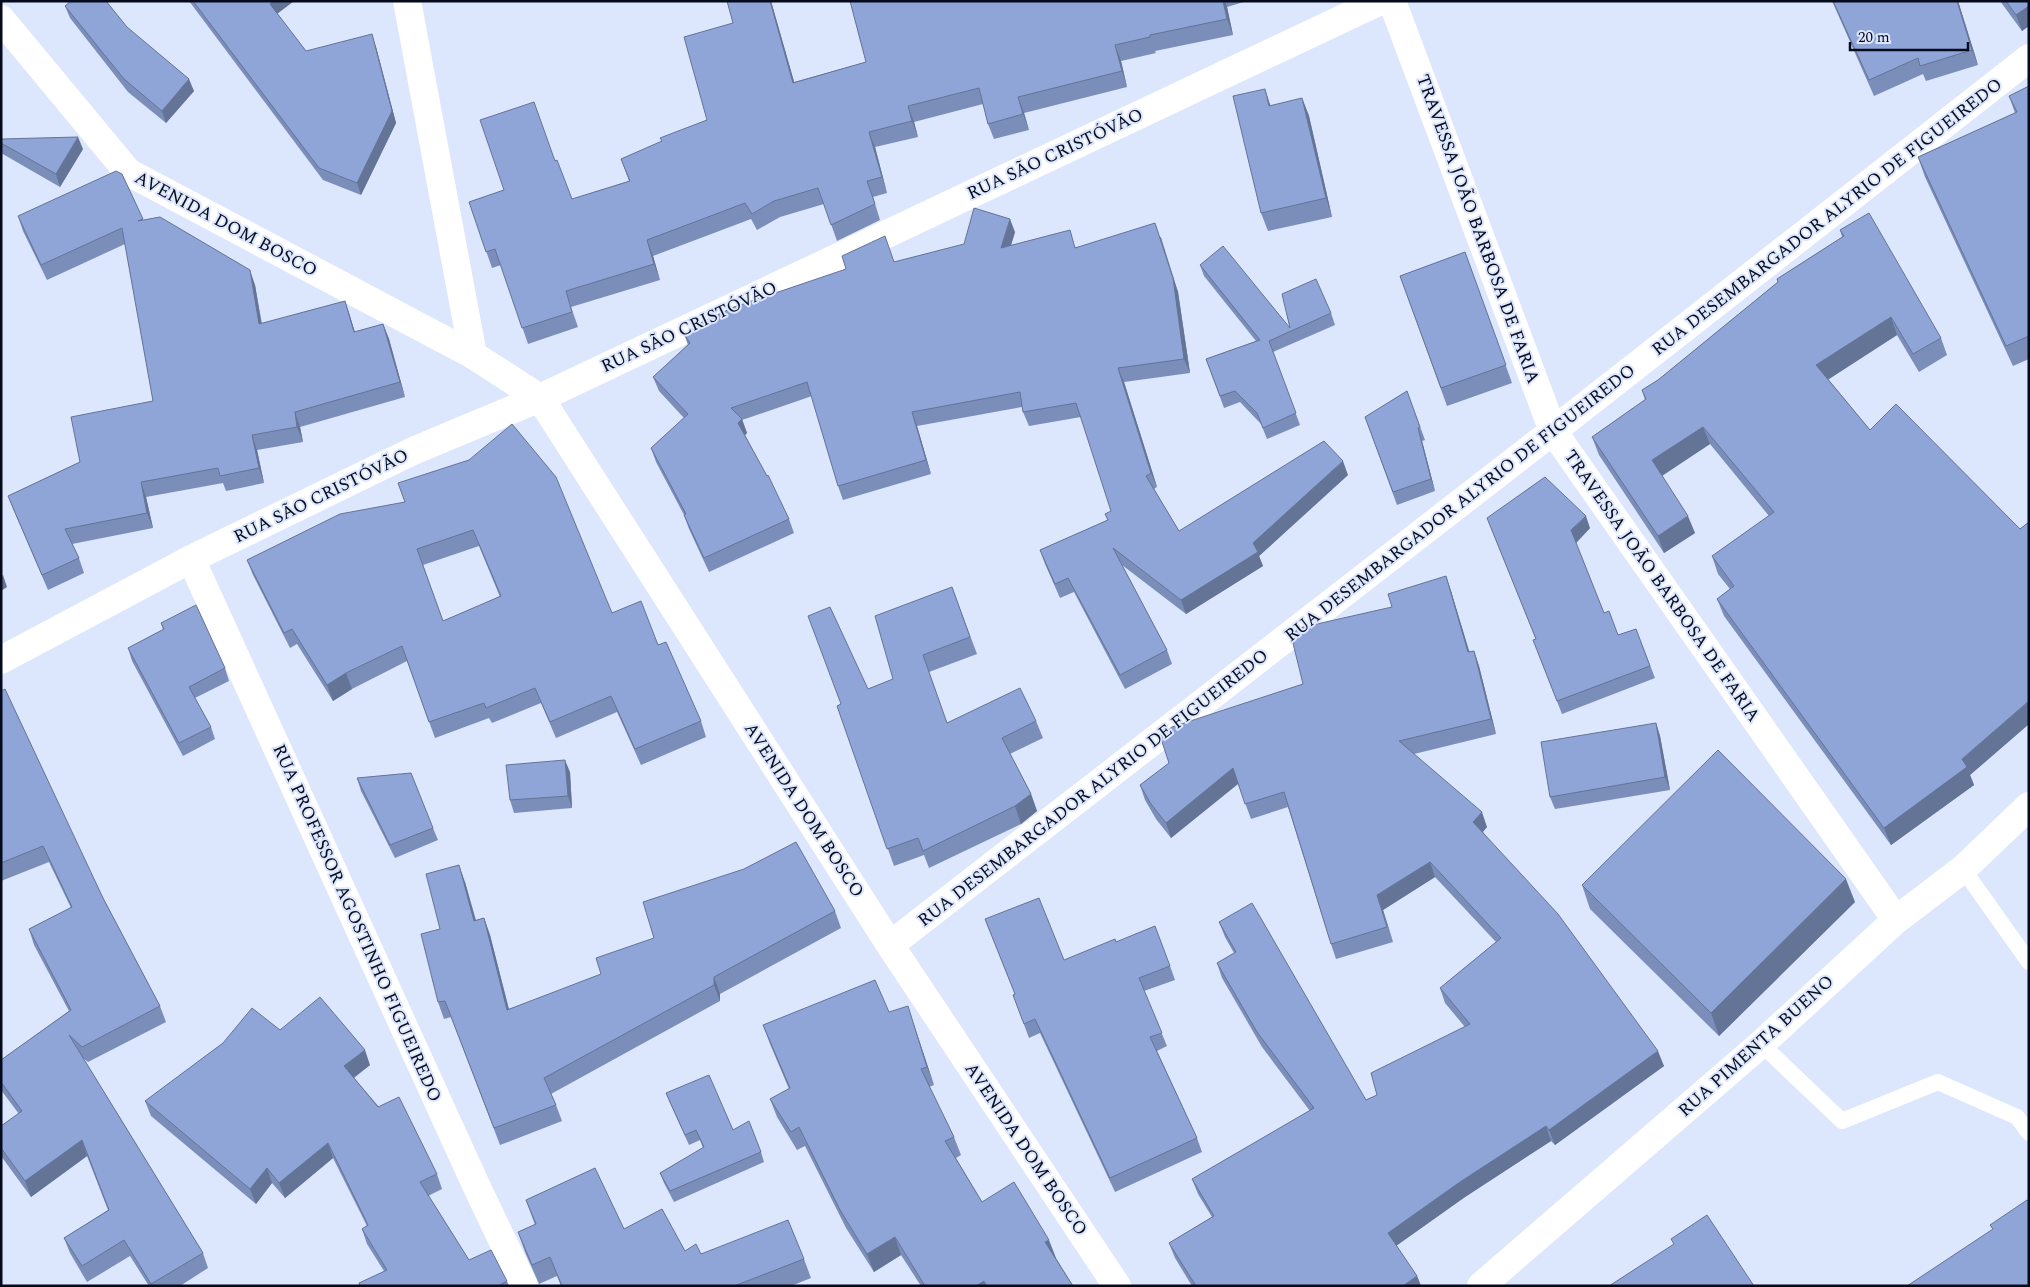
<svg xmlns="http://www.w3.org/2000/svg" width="2030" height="1287" font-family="Spectral,serif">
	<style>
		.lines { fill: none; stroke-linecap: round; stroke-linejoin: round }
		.lane { stroke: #fff; stroke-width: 16 }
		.street { stroke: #fff; stroke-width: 28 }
		.secondary { stroke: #fff; stroke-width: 28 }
		.wall { fill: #7b8eba; fill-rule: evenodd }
		.shaded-wall { fill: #647497 }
		.building { fill: #8fa5d8; stroke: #647497; fill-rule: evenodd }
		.labels { text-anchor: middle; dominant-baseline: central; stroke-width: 4; stroke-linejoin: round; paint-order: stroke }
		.street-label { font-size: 18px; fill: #050b1d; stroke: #dce6fc }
	</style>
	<rect width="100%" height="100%" fill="#dce6fc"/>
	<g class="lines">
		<path class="lane" d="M1963,869L2029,962
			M1761,1044L1842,1121L1938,1082L2017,1117L2029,1133"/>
		<path class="street" d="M407,1L473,355
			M1392,1L1553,431L1896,920
			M191,559L475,1183L524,1286
			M1,660L191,559L413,451L540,398L1380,1
			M890,945L1553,431L2029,58
			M1481,1286L1761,1044L1896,920L1963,869L2029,806"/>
		<path class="secondary" d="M1,19L128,172L473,355L540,398L890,945L1117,1286"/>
	</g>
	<path class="wall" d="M189,1H294L277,14L306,51L376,47L396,123L361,195L323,180Z
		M727,1H771L794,82L866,62L850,1H1247L1227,7L1233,35L1155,51L1156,53L1121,61L1127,87L1024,113L1029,130L994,139L988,124L983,104L914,122L918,137L875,147L887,193L873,197L880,220L837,241L824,204L780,217L757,230L751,219L653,256L660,280L571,307L578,327L528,344L501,265L492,268L469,202L504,190L556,160L572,199L629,181L621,159L662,142L707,120L733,23Z
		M1832,1H1958L1978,65L1926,81L1923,74L1874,96Z
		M2000,1H2029V26L2022,31Z
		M65,6L127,27L194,91L166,123L128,92L70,18Z
		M2029,86V359L2013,366L1925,177L1918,157L2015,113L2009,96Z
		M1302,98L1309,116L1332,217L1268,231L1261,213L1271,106Z
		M1,139L83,149L60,187L1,153Z
		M122,174L143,220L255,285L262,324L345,301L355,332L383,324L389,339L405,397L300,427L303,442L257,450L264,483L226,491L223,483L146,497L153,528L72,544L79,558L84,573L48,590L14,511L8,496L80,462L153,401L125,244L47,280L23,231L18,216Z
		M1840,230L1941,338L1947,355L1919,372L1897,335L1828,379L1870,430L2020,529L2029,522V724L1970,775L1974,785L1891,845L1724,616L1717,599L1730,589L1718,574L1712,556L1769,516L1710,444L1662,475L1695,533L1664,553L1599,455L1592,437L1645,400L1642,390L1658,380L1778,282L1777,279L1842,237Z
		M1015,232L1011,245L1076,247L1161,237L1178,292L1190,373L1124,382L1157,487L1154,489L1179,531L1348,475L1259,556L1263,566L1186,614L1122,565L1167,650L1172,664L1125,689L1074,592L1060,598L1045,564L1040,550L1108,520L1105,514L1111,511L1081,417L1029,426L1023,412L1022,407L917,426L931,474L843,500L838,486L812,396L742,420L747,433L745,435L789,519L794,533L709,572L689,529L684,515L656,462L651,448L684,418L659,391L653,377L688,345L684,334L895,262Z
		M1465,252L1512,383L1447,406L1400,276Z
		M1200,265L1290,328L1331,313L1335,325L1273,352L1300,425L1267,439L1261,424L1240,402L1224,408L1206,359L1256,341L1204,276Z
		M1407,391L1425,440L1422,441L1435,491L1397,505L1365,417Z
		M398,483L612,613L658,645L701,721L706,737L641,765L617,712L556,738L541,703L492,723L489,718L435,738L407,661L352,689L333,701L297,644L290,648L253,575L247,560L405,502ZM479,546L500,597L443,621L423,565Z
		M1487,518L1590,528L1576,543L1604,613L1618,635L1636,629L1655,678L1562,714L1538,653L1536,639Z
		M1446,576L1451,591L1469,652L1474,651L1479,666L1496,734L1414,754L1487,827L1483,832L1664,1066L1555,1145L1551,1141L1465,1197L1396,1246L1417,1276L1421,1286H1192L1175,1258L1169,1243L1212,1217L1198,1194L1192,1179L1310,1111L1262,1047L1222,978L1217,963L1234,953L1225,937L1219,922L1366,1100L1377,1095L1465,1027L1445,1003L1440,988L1496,942L1435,877L1383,910L1393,942L1336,959L1331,944L1288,807L1251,819L1238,784L1171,838L1156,819L1145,800L1140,785L1303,684L1392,607Z
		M952,587L977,654L929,672L947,723L1036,721L1043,738L1010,754L1031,794L1037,811L1021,824L929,868L924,855L894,866L837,706L841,704L868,689L893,679Z
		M161,623L225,668L229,681L195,698L211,727L215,739L183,756L132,661L128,648L163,630Z
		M1,691L103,898L160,1006L166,1022L88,1062L83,1058L203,1253L208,1268L180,1286H149L130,1256L87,1282L70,1253L64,1238L108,1210L87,1156L31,1197L1,1156V1126L19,1114L1,1090V1060L69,1011L34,945L29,929L71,908L49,862L1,881Z
		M1656,723L1660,736L1670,790L1555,809L1550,797Z
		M570,772L572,808L514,813L510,800Z
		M357,778L433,828L438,840L395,858L361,791Z
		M465,882L476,920L484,918L490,935L509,1009L835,911L841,928L720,994V1001L551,1094L556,1105L562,1121L500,1145L451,1017L444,1019L438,1002L440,929Z
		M1582,885L1855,902L1719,1036L1590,909Z
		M985,919L1064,960L1116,942L1170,966L1175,980L1144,991L1167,1046L1157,1051L1197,1138L1202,1152L1115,1192L1040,1033L1029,1038L1013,995L1015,994Z
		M889,1012L914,1025L934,1085L929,1087L954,1137L961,1155L956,1158L982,1202L1056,1258L1073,1286H921L901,1255L874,1272L846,1228L805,1146L797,1150L777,1117L770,1099L789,1089L770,1044L763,1025Z
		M280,1030L370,1065L354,1078L437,1174L442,1189L428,1196L469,1260L507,1281L509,1286H360L384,1271L367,1244L362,1229L367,1226L333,1158L285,1198L272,1183L256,1204L151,1116L145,1101Z
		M666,1093L733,1130L761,1152L764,1162L674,1202L664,1183L660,1173L703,1148L700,1140L689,1145L670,1103Z
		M526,1200L624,1229L685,1251L701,1254L804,1259L811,1278L791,1286H561L557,1276L539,1284L525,1252L518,1232L535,1225Z"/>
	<path class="shaded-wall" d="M273,1H294L274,16L270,4Z
		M770,1H771L799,99L793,83Z
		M1223,1H1225L1227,7L1233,35L1227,19Z
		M1957,1H1958L1978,65L1972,50Z
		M2029,6V26L2022,31L2016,15Z
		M372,34L376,47L396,123L361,195L357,183Z
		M1115,45L1121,61L1127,87L1122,71Z
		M189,79L194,91L166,123L162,111Z
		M1265,89L1271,107L1269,106Z
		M1018,97L1024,113L1029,130L1023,114Z
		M1302,98L1309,116L1332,217L1326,198Z
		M908,106L914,122L918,137L912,121Z
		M869,132L875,147L887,193L882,177Z
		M78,137L83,149L60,187L56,174Z
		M1010,219L1015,232L1006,262L1001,248Z
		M1155,223L1178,292L1190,373L1184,359Z
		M647,240L653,256L660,280L654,264Z
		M250,270L255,285L264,339L259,324Z
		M345,301L350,316L359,347L354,332Z
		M1891,317L1897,335L1823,383L1816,365Z
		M383,324L389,339L405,397L400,382Z
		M1118,368L1124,382L1157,487L1151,473Z
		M295,412L300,427L303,442L297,427Z
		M912,412L917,426L931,474L926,460Z
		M742,419L747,433L743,437L738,423Z
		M1703,427L1710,444L1659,478L1652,460Z
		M1418,428L1422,441L1435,491L1431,479Z
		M252,435L257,450L264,483L259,468Z
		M1343,461L1348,475L1259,556L1263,566L1186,614L1181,600L1253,543Z
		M141,482L146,497L153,528L147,513Z
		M1586,516L1590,528L1576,543L1571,530Z
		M1688,516L1695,533L1664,553L1658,536Z
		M3,575L7,587L1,591V576Z
		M1446,576L1451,591L1474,667L1468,652Z
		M1474,651L1479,666L1496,734L1491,719Z
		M346,673L352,689L333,701L327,685Z
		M2029,701V724L1970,775L1974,785L1891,845L1884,828Z
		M1656,723L1660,736L1670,790L1665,777Z
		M565,760L570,772L572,808L568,796Z
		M1233,768L1239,783L1171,838L1166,823Z
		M1031,794L1037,811L1021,824L1015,806Z
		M1482,812L1487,827L1478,837L1473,822Z
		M1430,862L1435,877L1383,910L1393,942L1377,895Z
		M459,865L465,882L480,937L474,921Z
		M1846,879L1855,902L1719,1036L1711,1013Z
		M484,918L490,935L513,1026L507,1010Z
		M714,977L720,994V1001L714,985Z
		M908,1006L914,1025L934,1085L927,1067Z
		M365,1050L370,1065L349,1081L344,1066Z
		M1658,1051L1664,1066L1555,1145L1549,1130Z
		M1546,1126L1551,1141L1465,1197L1393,1248L1388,1233L1460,1182Z
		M82,1140L87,1156L31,1197L25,1181Z
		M328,1143L333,1158L285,1198L279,1183Z
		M267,1168L272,1183L256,1204L250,1189Z
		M895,1237L901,1255L874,1272L867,1254Z
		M1049,1240L1056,1258L1052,1260L1045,1242Z
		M1417,1276L1421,1286H1403Z
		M984,1281L985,1286H976Z"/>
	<path class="building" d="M71,1H106L127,27L189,79L162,111L124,79L65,6Z
		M193,1H273L270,4L306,51L372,34L392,111L357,183L319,168Z
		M727,1H770L793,83L866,62L850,1H1223L1227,19L1150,35V37L1115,45L1122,71L1018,97L1023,114L988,124L979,88L908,106L912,121L869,132L882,177L867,181L875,204L831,225L818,188L774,201L752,214L745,203L647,240L654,264L566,291L572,312L522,328L495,249L486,252L469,202L504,190L480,120L534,102L555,161L557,160L572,199L630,181L621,159L662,141L660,138L707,120L684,37L733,23Z
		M1833,1H1957L1972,50L1920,66L1918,58L1869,80Z
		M2006,1H2029V6L2016,15Z
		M2029,86V336L2006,346L1918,157L2017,112L2009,96Z
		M1265,89L1269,106L1302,98L1326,198L1261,213L1233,96Z
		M78,137L56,174L1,143V139Z
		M116,171L122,174L143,219L138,221L160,217L250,270L259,324L345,301L354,332L383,324L400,382L295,412L297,427L252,435L259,468L220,476L218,468L141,482L147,513L65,529L79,558L42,575L8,496L80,462L71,417L153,401L122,228L41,265L18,216Z
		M974,208L1010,219L1001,248L1070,230L1075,248L1155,223L1173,278L1184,359L1118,368L1151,473L1146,476L1179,531L1324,441L1343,461L1253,543L1258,552L1181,600L1113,548L1167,650L1120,675L1068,578L1055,584L1040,550L1108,520L1105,514L1111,511L1076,403L1023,412L1020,392L912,412L926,460L838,486L807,382L731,408L742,419L738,423L767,476L768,475L789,519L704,558L684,515L686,514L651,448L688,414L653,377L690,343L684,334L702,322L734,307L846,269L842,256L885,236L894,262L964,244Z
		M1869,213L1941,338L1913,354L1891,317L1816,365L1870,430L1896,404L2020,529L2029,522V701L1962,759L1967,767L1884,828L1717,599L1734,586L1712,556L1774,512L1703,427L1652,460L1688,516L1658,536L1592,437L1646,399L1642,390L1658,380L1778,282L1777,279L1844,236L1840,230Z
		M1223,246L1290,328L1282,294L1316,279L1331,313L1269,341L1296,413L1263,428L1257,413L1235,391L1220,396L1206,359L1260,340L1200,265Z
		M1465,252L1506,365L1441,388L1400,276Z
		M1407,391L1420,427L1418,428L1431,479L1393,492L1365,417Z
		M512,424L556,477L612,613L641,601L658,645L666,642L701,721L635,749L611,696L550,722L535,688L486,708L484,703L429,722L402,646L346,673L327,685L292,629L284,633L247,560L340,514L405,502L398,483L469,460ZM473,530L501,596L443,621L417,549Z
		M1545,477L1586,516L1571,530L1604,613L1609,611L1618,635L1636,629L1650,666L1557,701L1533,640L1536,639L1487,518Z
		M1446,576L1468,652L1474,651L1491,719L1399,741L1482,812L1473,822L1558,914L1658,1051L1549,1130L1546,1126L1460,1182L1388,1233L1417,1276L1403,1286H1196L1169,1243L1214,1216L1192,1179L1314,1108L1257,1032L1217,963L1236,952L1219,922L1252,903L1366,1100L1377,1095L1371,1073L1470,1024L1440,988L1501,938L1430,862L1377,895L1387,927L1331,944L1284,792L1245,804L1233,768L1166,823L1151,804L1140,785L1169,763L1160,736L1172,727L1303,684L1291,635L1299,628L1392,607L1388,594Z
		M952,587L970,637L923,655L947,723L1020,688L1036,721L1002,738L1031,794L1015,806L923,851L918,838L887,849L837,706L841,704L808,616L830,607L868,689L893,679L875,616Z
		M196,605L225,668L189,687L211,727L179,743L128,648L164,629L161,623Z
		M5,689L103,898L160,1006L82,1047L69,1035L203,1253L151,1284L124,1240L82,1266L64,1238L109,1210L82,1140L25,1181L1,1148V1126L22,1111L1,1082V1060L71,1010L29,929L72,907L43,846L1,863V691Z
		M1656,723L1665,777L1550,797L1541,742Z
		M1718,750L1846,879L1711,1013L1582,885Z
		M565,760L568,796L510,800L506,765Z
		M411,773L433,828L390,845L357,778Z
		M796,842L835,911L714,977V985L544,1078L556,1105L494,1128L445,1001L438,1002L421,934L440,929L426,874L459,865L474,921L484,918L507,1010L601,974L596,958L654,938L643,902L744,869Z
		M1039,898L1064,960L1115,939L1116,942L1155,926L1170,966L1139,978L1162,1033L1150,1037L1197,1138L1110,1178L1035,1019L1024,1024L1013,995L1015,994L985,919Z
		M875,980L889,1012L908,1006L927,1067L921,1069L954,1137L945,1141L982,1202L1014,1182L1049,1240L1045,1242L1073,1286H987L984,1281L976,1286H925L895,1237L867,1254L840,1210L799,1127L791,1132L770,1099L790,1088L763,1025Z
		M320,997L365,1050L344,1066L378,1107L399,1097L437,1174L420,1182L469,1260L491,1250L507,1281L498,1286H360L359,1283L387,1270L362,1229L368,1225L328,1143L279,1183L267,1168L250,1189L145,1101L223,1043L252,1008L280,1030Z
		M709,1075L733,1130L749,1121L761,1152L670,1191L660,1173L704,1147L696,1130L685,1135L666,1093Z
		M595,1168L624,1229L662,1209L685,1251L696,1244L701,1254L788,1220L804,1259L734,1286H562L550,1257L532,1265L518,1232L536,1224L526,1200Z
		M2027,1200L2029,1202V1286H1907L1993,1229L1990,1225Z
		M1707,1215L1754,1286H1609L1674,1244L1671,1239Z"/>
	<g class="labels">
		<g class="street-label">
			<text transform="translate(1055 154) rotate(-25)">RUA SÃO CRISTÓVÃO</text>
			<text transform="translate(1827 217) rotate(-38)">RUA DESEMBARGADOR ALYRIO DE FIGUEIREDO</text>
			<text transform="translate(226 224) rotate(28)">AVENIDA DOM BOSCO</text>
			<text transform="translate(1478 229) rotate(70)">TRAVESSA JOÃO BARBOSA DE FARIA</text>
			<text transform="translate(689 327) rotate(-25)">RUA SÃO CRISTÓVÃO</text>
			<text transform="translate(321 496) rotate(-26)">RUA SÃO CRISTÓVÃO</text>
			<text transform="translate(1460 503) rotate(-38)">RUA DESEMBARGADOR ALYRIO DE FIGUEIREDO</text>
			<text transform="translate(1662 586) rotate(55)">TRAVESSA JOÃO BARBOSA DE FARIA</text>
			<text transform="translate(1093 788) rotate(-38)">RUA DESEMBARGADOR ALYRIO DE FIGUEIREDO</text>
			<text transform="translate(804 810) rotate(57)">AVENIDA DOM BOSCO</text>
			<text transform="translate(357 923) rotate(66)">RUA PROFESSOR AGOSTINHO FIGUEIREDO</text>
			<text transform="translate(1756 1046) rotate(-42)">RUA PIMENTA BUENO</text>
			<text transform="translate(1026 1149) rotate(56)">AVENIDA DOM BOSCO</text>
		</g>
	</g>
	<rect width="2030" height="1287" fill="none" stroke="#050b1d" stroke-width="5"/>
	<path d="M1850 42v8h118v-8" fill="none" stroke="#050b1d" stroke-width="2.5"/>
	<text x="1858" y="42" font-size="15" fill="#050b1d" stroke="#dce6fc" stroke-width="4" paint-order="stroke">20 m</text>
</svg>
